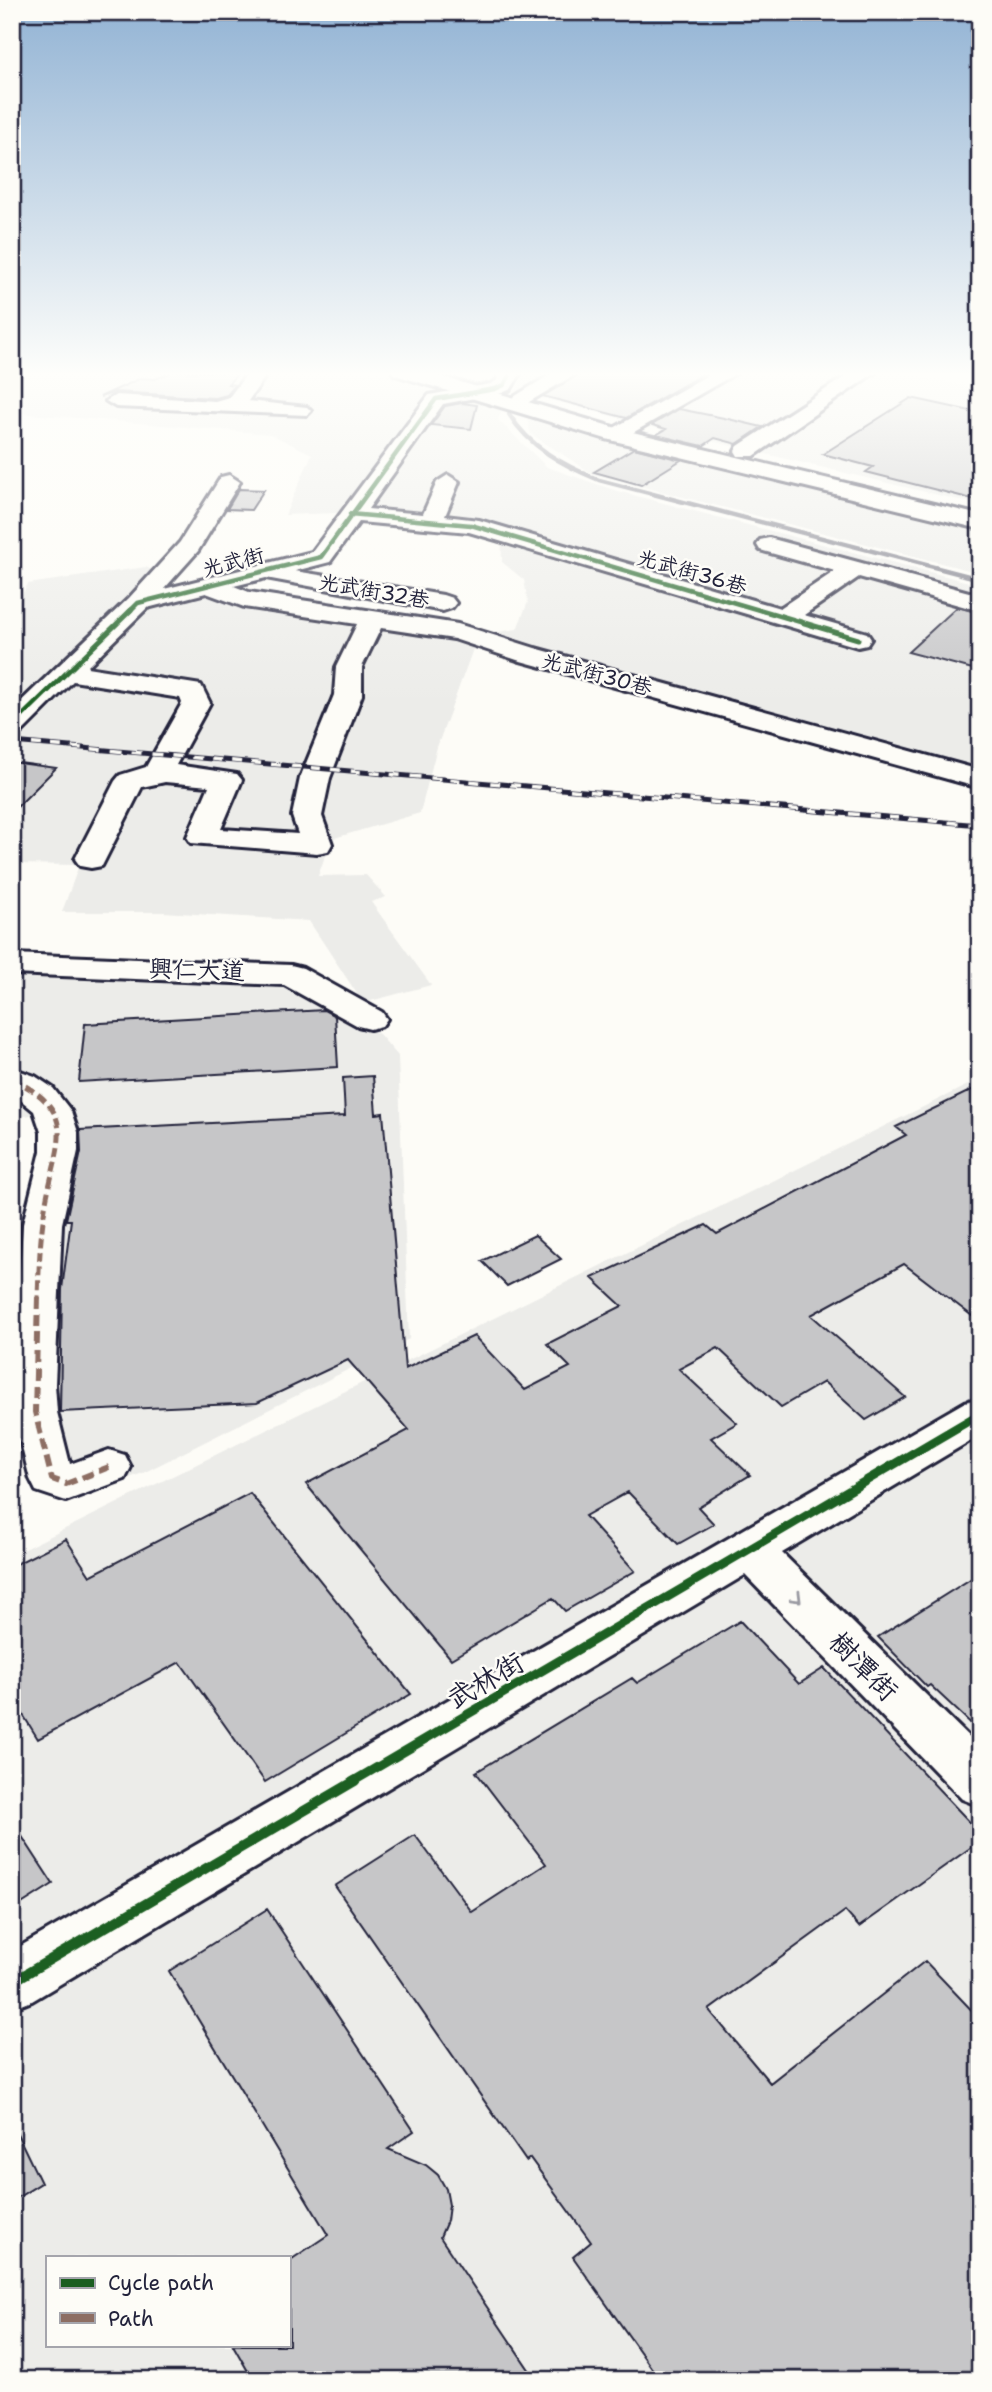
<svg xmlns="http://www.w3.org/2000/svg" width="992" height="2392" font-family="'Shantell Sans','LXGW WenKai TC',sans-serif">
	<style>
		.built { fill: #ecece9; fill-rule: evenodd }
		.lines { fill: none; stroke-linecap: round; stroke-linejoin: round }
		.stream { stroke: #787885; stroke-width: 4.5 }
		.building { fill: #c6c6c8; stroke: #22223b; stroke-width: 2 }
		.minor-casing { stroke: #22223b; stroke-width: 6 }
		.major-casing { stroke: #22223b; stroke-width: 6 }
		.minor { fill: #fdfcf7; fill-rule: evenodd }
		.major { fill: #fdfcf7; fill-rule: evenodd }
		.rail-casing { stroke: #22223b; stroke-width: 5 }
		.rail { stroke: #fdfcf7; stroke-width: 3.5; stroke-dasharray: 10; stroke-linecap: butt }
		.quiet-far1 { stroke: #8d6e63; stroke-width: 5; stroke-dasharray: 10 5; stroke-linecap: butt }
		.quiet { stroke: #8d6e63; stroke-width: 6; stroke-dasharray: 12 6; stroke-linecap: butt }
		.cycleway-far3-casing { stroke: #fdfcf7; stroke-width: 7 }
		.cycleway-far2-casing { stroke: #fdfcf7; stroke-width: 9 }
		.cycleway-far1-casing { stroke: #fdfcf7; stroke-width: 13 }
		.cycleway-casing { stroke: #fdfcf7; stroke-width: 15 }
		.cycleway-far3 { stroke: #1b5e20; stroke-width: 4.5 }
		.cycleway-far2 { stroke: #1b5e20; stroke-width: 5 }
		.cycleway-far1 { stroke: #1b5e20; stroke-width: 9 }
		.cycleway { stroke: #1b5e20; stroke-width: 10 }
		.oneway { stroke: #9a9aa2 }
		.labels { text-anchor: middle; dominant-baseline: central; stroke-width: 5; stroke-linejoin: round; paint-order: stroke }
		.far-street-label { font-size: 21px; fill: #22223b; stroke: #fdfcf7 }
		.street-label { font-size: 24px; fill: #22223b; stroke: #fdfcf7 }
		.near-street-label { font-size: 28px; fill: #22223b; stroke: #fdfcf7 }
	</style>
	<rect width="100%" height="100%" fill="#fdfcf7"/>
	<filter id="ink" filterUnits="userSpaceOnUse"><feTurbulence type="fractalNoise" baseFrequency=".0143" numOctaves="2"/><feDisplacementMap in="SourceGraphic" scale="14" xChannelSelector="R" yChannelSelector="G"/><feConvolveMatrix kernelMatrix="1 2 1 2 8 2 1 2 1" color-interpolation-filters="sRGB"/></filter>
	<g filter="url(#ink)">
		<path class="built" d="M24,371H377L503,407L498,420L547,467L617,491L980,585V769L508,642L473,649L437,747L420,813L331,839L318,876L366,875L386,897L371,902L431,985L363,1003L309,921L163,912H62L79,865L12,864V613L28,584L146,567L202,596L458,638L517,629L528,602L524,580L502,562L501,528L363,512L285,515L312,454L270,434L17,413Z
			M525,371H898L980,390V505L648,426L516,391Z
			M527,419L980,529V573L593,474L531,434Z
			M12,977L291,986L379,1034L398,1056L409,1339L143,1473L65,1501L33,1492L19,1413L48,1125L43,1113L12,1118Z
			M980,1079V2380H12V1555ZM47,2257H289V2345H47Z"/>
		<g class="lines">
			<path class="stream" d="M509,414C530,448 563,465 599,480L980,579"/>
		</g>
		<path class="building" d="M175,371L238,373L228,384L235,385L227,395L215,398L116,392L100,397L141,378L155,379Z
			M583,371H708L626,418L543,396Z
			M911,398L980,413V501L866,472L873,467L823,454Z
			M462,403L477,405L471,429L431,425L445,406Z
			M679,409L724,418L762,427L737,444L715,438L703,446L656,435L666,429L652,425Z
			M634,448L681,460L641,485L594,472Z
			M239,489L264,490L251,510L227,509Z
			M957,607L980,613V671L908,652Z
			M12,762L56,768L12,812Z
			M324,1010L335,1016L338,1067L79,1082L85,1024Z
			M373,1076L376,1114L383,1113L405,1369L474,1336L525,1390L570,1367L547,1344L622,1306L592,1278L706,1225L717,1234L906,1135L896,1127L980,1086V1322L904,1264L811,1315L905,1397L866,1420L824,1382L781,1407L718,1348L679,1369L737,1423L711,1438L750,1475L698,1507L714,1524L678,1544L628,1492L585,1516L635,1571L565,1611L553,1598L451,1659L306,1484L409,1430L348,1360L257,1403L60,1412L62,1289L71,1220H66L81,1152L80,1130L345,1116L343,1078Z
			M535,1235L561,1259L507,1286L482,1261Z
			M250,1493L411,1694L265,1782L180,1662L38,1739L12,1697V1566L66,1539L90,1576Z
			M980,1573V1732L930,1685L927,1687L878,1637Z
			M740,1621L799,1684L824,1668L980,1833V1841L859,1927L845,1911L709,2010L770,2083L925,1961L980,2019V2380H660L573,2257L591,2242L530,2158L526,2161L335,1886L415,1835L472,1912L546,1864L476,1772L632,1678L637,1683Z
			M12,1821L53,1884L12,1910Z
			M267,1909L414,2131L388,2149L426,2165L438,2175L446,2189L449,2205L447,2221L440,2237L536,2380H253L233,2345H289V2261L328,2235L169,1971Z
			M12,2123L41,2183L12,2201Z"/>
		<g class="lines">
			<g class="minor-casing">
				<path id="minor" d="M249,371H269L248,401L307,407L311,411L307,415L116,407L106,401L116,395L215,401L229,397Z
					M502,371H522L511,389L502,393L443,404L368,509L423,514L437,482L448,475L459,482L445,516L479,520L780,608L835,571L760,550L757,545L760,540L769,538L980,595V611L859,577L804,615L867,633L871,639L867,645L858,647L469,532L359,522L330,562L295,571L443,595L452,598L456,603L452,608L443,611L266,578L234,586L249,592L458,624L535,648L980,770V788L517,660L454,639L381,628L362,667V695L330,778L322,816L332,844L328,851L317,853L191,843L187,837L209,786L165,782L142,787L102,866L91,868L80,866L75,859L115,781L120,775L146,767L182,703L180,698L73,681L22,732L12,734V710L129,598L180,542L221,477L229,475L240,482L198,551L164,589L312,552L429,395L490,384L496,381ZM206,593L244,607L357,624L336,667L334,695L300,778L292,816L298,834L221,829L242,780L237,774L176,765L210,703L201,685L87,667L147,608Z
					M556,371H581L529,402H515L512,398Z
					M715,371H740L622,439H606L603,434Z
					M854,371H877L754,456H738L735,451L738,446Z
					M12,954L291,965L303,968L382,1012L387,1019L382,1026L370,1029L358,1026L284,985L12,974Z
					M12,1068L35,1076L53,1088L71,1111L78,1132V1151L62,1224L55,1384L57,1412L70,1464L109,1450L125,1455L131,1467L125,1479L66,1501L36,1491L30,1479L13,1412V1384L23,1224L41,1151V1132L34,1111L12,1093Z
					M980,1398V1435L782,1553L980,1748V1806L962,1799L745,1575L32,2001L12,2009V1951L965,1402Z"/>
			</g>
			<g class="major-casing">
				<path id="major" d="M392,371H423L620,429L980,515V529L606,439L395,375Z"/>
			</g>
			<use href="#minor" class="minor"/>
			<use href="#major" class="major"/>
			<g class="rail-casing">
				<path id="rail" d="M12,742L980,825"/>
			</g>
			<use href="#rail" class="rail"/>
			<path class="quiet-far1" d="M12,1079C82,1112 56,1145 46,1202C40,1234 39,1266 38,1299"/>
			<path class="quiet" d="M38,1297L35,1412L52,1479L66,1484L109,1467"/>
			<g class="cycleway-far3-casing">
				<path id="cycleway-far3" d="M350,514L471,525L766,612
					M129,612L138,603L321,557L436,399L495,389L504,385L512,371"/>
			</g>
			<g class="cycleway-far2-casing">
				<path id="cycleway-far2" d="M761,610L858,639
					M12,726L131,610"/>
			</g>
			<g class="cycleway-far1-casing">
				<path id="cycleway-far1" d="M352,1782L980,1414"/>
			</g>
			<g class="cycleway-casing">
				<path id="cycleway" d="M12,1982L355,1781"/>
			</g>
			<use href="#cycleway-far3" class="cycleway-far3"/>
			<use href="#cycleway-far2" class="cycleway-far2"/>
			<use href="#cycleway-far1" class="cycleway-far1"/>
			<use href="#cycleway" class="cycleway"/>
		</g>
		<defs><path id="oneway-chevron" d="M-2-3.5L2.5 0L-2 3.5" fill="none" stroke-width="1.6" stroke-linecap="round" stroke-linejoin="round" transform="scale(1.75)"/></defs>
		<use class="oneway" href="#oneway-chevron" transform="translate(797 1598) rotate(45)"/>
	</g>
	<linearGradient id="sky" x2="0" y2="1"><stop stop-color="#92b3d4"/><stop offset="0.53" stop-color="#fefefb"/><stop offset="1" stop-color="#fefefb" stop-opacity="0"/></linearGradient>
	<rect width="992" height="706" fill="url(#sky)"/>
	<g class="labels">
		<g class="far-street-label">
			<text transform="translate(233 562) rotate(-14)">光武街</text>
			<text transform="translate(692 572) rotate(16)">光武街36巷</text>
			<text transform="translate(374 591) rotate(10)">光武街32巷</text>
			<text transform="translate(597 674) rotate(15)">光武街30巷</text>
		</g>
		<g class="street-label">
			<text transform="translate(197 970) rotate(2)">興仁大道</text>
		</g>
		<g class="near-street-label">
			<text transform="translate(864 1666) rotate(45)">樹潭街</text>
			<text transform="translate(485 1680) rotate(-30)">武林街</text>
		</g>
	</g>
	<rect width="992" height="2392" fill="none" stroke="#fdfcf7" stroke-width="42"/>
	<rect x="21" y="21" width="950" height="2350" fill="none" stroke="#22223b" stroke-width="2.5" filter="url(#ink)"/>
	<rect x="46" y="2256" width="245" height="91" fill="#fdfcf7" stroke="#a5a5ac" stroke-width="2"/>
	<rect x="60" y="2278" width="35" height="10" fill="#1b5e20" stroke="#a5a5ac" stroke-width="2"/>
	<text x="108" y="2290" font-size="21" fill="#22223b">Cycle path</text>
	<rect x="60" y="2313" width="35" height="10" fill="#8d6e63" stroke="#a5a5ac" stroke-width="2"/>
	<text x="108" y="2326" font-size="21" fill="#22223b">Path</text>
</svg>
